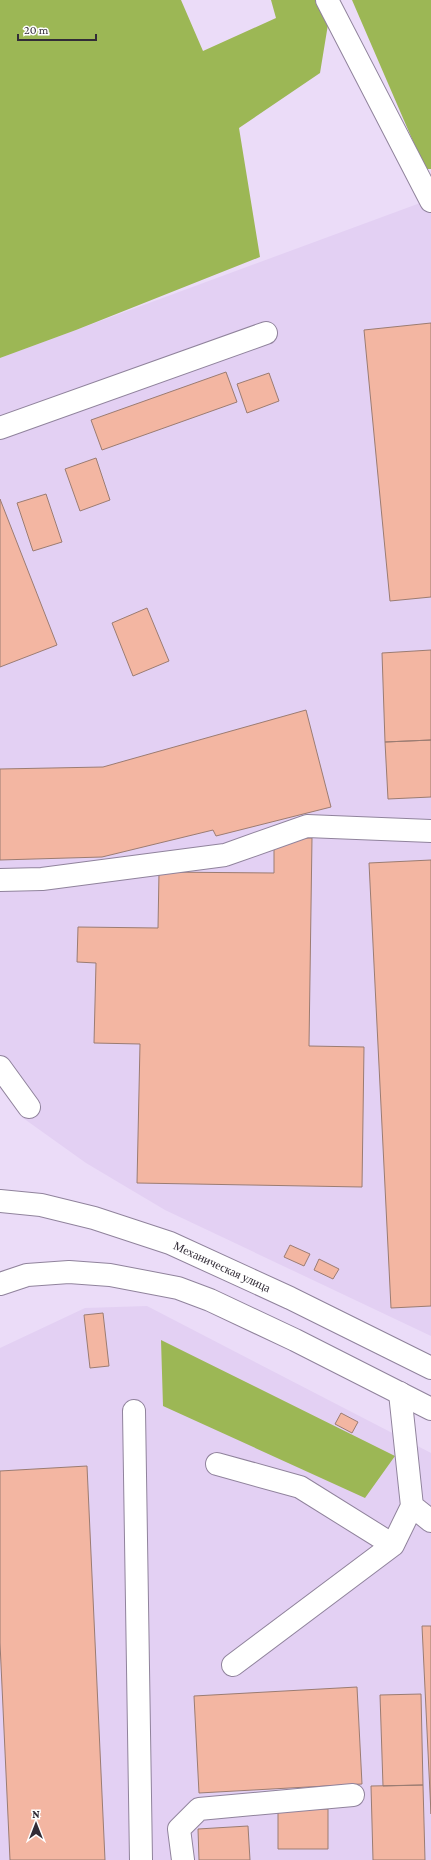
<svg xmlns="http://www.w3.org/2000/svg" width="431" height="1860" font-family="'Crimson Pro',serif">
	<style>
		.built { fill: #e3d0f3 }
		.forest { fill: #9cb755 }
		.building { fill: #f3b6a2; stroke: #9b7c72 }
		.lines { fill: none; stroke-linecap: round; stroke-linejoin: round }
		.minor-casing { stroke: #90839c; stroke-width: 24 }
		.major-casing { stroke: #90839c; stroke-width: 24 }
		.minor { stroke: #fff; stroke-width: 22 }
		.major { stroke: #fff; stroke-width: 22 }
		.labels { text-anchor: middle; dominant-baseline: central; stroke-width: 3; stroke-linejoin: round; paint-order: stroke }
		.street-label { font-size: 12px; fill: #322c37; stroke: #fff }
	</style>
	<rect width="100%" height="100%" fill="#ebdcf8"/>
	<path class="built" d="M431,199V1336L165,1210L86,1163L23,1118L0,1085V358Z
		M147,1306L431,1453V1860H0V1348L85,1308Z"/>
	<path class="forest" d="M0,0H181L203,51L276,18L271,0H332L320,73L239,128L260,257L76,330L0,358Z
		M352,0H431V169H425Z
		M161,1340L395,1456L365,1498L163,1406Z"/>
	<path class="building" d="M431,323V597L390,601L364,330Z
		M226,372L237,402L102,450L91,420Z
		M269,373L279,401L247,413L237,384Z
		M96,458L110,500L80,511L65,469Z
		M46,494L62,542L33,551L17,503Z
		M0,499L57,645L0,667Z
		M147,608L169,661L133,676L112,623Z
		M431,650V740L385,742L382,653Z
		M306,710L331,807L216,836L213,830L102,857L0,860V769L103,767Z
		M431,740V797L388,799L385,742Z
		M274,838H312L309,1046L364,1047L362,1187L137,1183L140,1044L94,1043L96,963L77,962L78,927L158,928L159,872L274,873Z
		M431,860V1306L391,1308L369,863Z
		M290,1245L310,1254L304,1266L284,1257Z
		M319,1259L339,1269L333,1279L314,1270Z
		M103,1313L109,1366L90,1368L84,1315Z
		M341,1413L358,1422L352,1433L335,1424Z
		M87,1466L105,1860H10L0,1643V1471Z
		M422,1626H431V1814Z
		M357,1687L362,1784L199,1793L194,1696Z
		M421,1694L423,1785L383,1786L380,1695Z
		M423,1785L425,1860H373L371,1786Z
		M278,1809H328V1849H278Z
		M248,1826L250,1860H199L198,1829Z"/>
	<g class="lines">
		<g class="minor-casing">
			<path id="minor" d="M327,0L431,201
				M0,428L266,333
				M0,880L42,879L225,855L307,826L431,831
				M0,1067L29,1107
				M134,1411L141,1860
				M217,1464L300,1487L393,1545
				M412,1506L431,1521
				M233,1665L393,1545L412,1506L400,1393
				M183,1860L179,1829L199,1809L353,1795"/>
		</g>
		<g class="major-casing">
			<g id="major">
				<path id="s1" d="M0,1201L41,1205L94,1218L170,1243L290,1298L431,1368"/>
				<path d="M0,1284L27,1275L69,1272L110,1275L178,1288L210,1300L295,1340L431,1409"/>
			</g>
		</g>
		<use href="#minor" class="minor"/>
		<use href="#major" class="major"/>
	</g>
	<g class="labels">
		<g class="street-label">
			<text stroke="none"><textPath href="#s1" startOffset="233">Механическая улица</textPath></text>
		</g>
	</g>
	<g transform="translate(36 1824)" stroke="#ffffff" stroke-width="3" paint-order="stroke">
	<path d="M0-3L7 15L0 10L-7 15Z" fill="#322c37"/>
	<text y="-6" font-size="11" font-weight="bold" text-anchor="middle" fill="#322c37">N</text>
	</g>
	<path d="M18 34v6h78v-6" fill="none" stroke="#322c37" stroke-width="2"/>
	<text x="24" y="34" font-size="12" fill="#322c37" stroke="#ffffff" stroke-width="3" paint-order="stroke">20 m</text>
</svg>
